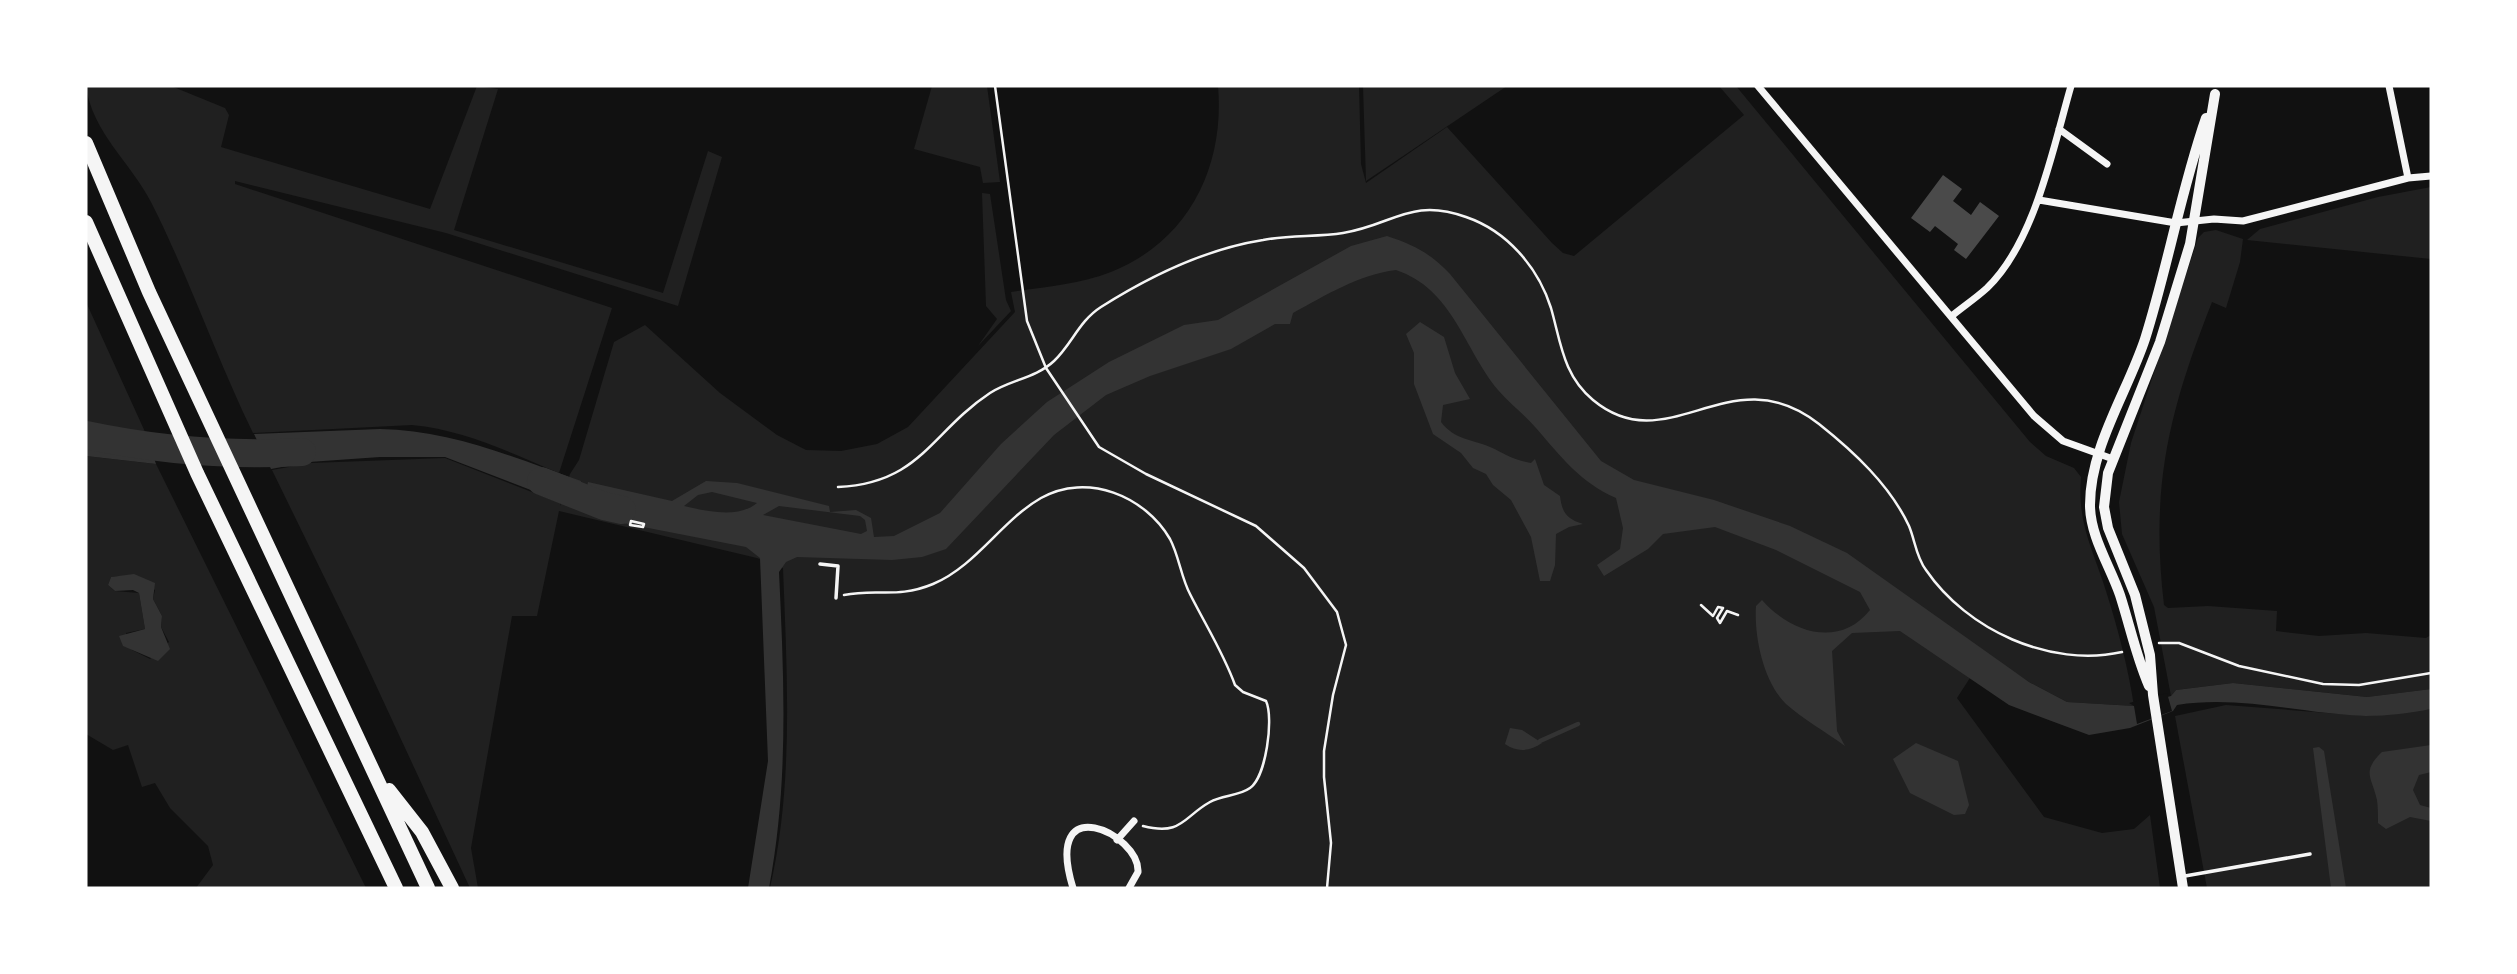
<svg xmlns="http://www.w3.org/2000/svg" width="2517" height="974" font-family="'Noto Sans',sans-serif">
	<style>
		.green { fill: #202020; fill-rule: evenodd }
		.water { fill: #333; fill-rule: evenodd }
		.pier { fill: #111 }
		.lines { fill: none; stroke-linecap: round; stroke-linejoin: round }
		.stream { stroke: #333; stroke-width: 4.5 }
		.river { stroke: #333; stroke-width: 28 }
		.building { fill: #4a4a4a }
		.path { stroke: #f5f5f5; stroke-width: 2.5 }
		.service { stroke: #f5f5f5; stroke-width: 3.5 }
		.minor { stroke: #f5f5f5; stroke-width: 7 }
		.secondary { stroke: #f5f5f5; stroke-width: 10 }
		.motorway { stroke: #f5f5f5; stroke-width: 14 }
	</style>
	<rect width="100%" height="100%" fill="#111"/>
	<path class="green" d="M86,86H171L225,108L229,115L221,147L430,209L477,86L498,89L454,230L663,293L708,151L722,157L678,306L446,233L235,181V184L612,308L559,473C511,453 465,430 412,425L253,433C216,357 189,277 151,202C131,163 92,132 86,86Z
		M932,86H987L1000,182L983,183L980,167L914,149Z
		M1218,86H1359L1361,164L1366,183L1447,127L1552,243L1563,253L1574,256L1744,115L1719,86H1736L2030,442L2046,456L2074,468L2081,477C2077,524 2093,549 2106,591C2118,629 2128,667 2134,706L2067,702L2029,682L1986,653L1957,698L2044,817L2102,833L2134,829L2150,815L2160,888H770C794,783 787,675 783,568L757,558L559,511L537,616H512L471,848L478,888H470L355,640L272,470L311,463L445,458L560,503V506L570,474L579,460L614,342L645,325L720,393L777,435L806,450L841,451L877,444L908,427L1015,312L1011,292C1044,287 1080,284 1111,272C1189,241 1225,166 1218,86Z
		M1363,86H1507L1366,181Z
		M2431,187V259L2247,240L2260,229L2378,197Z
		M982,193L990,194L1006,300L1011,311L978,346L997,319L986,306Z
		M2216,230L2243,239L2240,262L2226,308L2212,302C2169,411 2150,487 2164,605L2168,608L2208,606L2277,611L2276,631L2319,636L2366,633L2426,638L2431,635V689L2367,697L2233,683L2176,690L2171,696L2154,607L2122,534L2119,502L2131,443L2198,238L2204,232Z
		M86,302L146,434L112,431L86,425Z
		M86,456L156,464L366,888H196L213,865L208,846L170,808L155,783L142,787L128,745L113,750L86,734ZM119,576L155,590L153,599L162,616L161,627L169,642L150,659L132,650L126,633L145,629L139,593L115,591L108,585L111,577Z
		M2226,705L2366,716L2431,709V888H2207L2175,716Z"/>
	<path class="water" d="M1387,236C1414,245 1430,253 1450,274L1601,461L1634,480L1714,500L1790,526L1847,553L2029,682L2067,702L2134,706L2171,696L2176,690L2233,683L2367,697L2431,689V709C2410,713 2388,716 2366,716C2302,714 2241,695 2177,705L2173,711L2130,728L2089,735L2009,705L1900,631L1852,633L1832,651L1837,731L1845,746C1826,732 1803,719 1786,704C1763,681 1754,636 1756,606L1762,600C1790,632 1839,649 1870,610L1860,592L1776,550L1715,527L1663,534L1648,549L1604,576L1597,565L1620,549L1623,528L1616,498C1580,482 1562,458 1536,428C1525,415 1510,404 1498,390C1464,349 1453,289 1396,270C1358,275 1326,295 1293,313L1290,324H1275L1231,349L1150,376L1106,395L1054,435L946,549L922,557L892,560L797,557L786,562L779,572C784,679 789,782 769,888H748L768,761L760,558L746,547L628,524L582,510L588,482L672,501L706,481L737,483L829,506L830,512L856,510L871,518L874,537L894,536L940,513L1001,444L1047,402L1109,362L1184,325L1218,320L1351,246ZM712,492L757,503C738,519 706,511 684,506L698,495ZM779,506L860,516L865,520L867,531L861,534L763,515Z
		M1420,322L1444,337L1455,373L1470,399L1443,405L1441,422C1455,440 1471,439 1490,447C1508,455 1510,459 1531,463L1535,459L1544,485L1560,496C1562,513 1567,519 1583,524L1569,527L1556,534L1555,565L1550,581H1540L1531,537L1511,500L1493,485L1486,474L1473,468L1461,453L1433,434L1414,384V353L1406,334Z
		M86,425L146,434L156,464L86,456Z
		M380,429C451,430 515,458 581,481L575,507L445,457H380L309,462L271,469L254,434Z
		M134,574L155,583L153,599L162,616L161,627L170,649L158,661L123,646L119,636L145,629L139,593L133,590L115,591L108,585L111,577Z
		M1510,728L1522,730L1542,743C1530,751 1518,753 1505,744Z
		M1916,743L1958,761L1969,805L1965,814L1954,815L1910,793L1893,759Z
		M2431,745V772L2419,775L2413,790L2420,805L2431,808V821L2410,817L2386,829L2378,823C2378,816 2378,807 2377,800C2372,777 2361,772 2382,752Z
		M2319,747L2324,751L2346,888H2331L2313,748Z"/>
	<path class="pier" d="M2167,693L2172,711L2137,724L2133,729L2137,724L2134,706L2129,703Z"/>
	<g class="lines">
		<path class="stream" d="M1540,741L1578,724"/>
		<path class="river" d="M86,435C157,450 229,456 302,452
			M541,481L604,506L622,510"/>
	</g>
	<path class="building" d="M1943,175L1962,189L1953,201L1971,215L1980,202L1999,216L1966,259L1954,250L1958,244L1935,226L1930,232L1911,218Z"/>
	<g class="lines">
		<path class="path" d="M995,86L1027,321L1046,368L1099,447L1146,474L1256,526L1304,568L1337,612L1346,645L1333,695L1324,751V777L1331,843L1327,888
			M838,487C921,483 931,432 990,393C1010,380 1036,378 1054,361C1072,344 1079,321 1101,307C1150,276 1206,249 1263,240C1289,235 1317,237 1343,233C1393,225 1411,197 1466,217C1507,231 1538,267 1551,308C1561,343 1563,375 1593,400C1669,463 1730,354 1819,424C1853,451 1890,485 1909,526C1915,540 1916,557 1926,570C1967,630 2050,668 2122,652
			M631,521L644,524L643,527L630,525Z
			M844,595C877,588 897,599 933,584C976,566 1001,521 1041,498C1087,472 1145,496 1170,539C1179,556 1181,577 1190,594C1205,624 1224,654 1235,685L1243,692L1266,701C1274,718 1266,777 1250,788C1239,796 1222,795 1210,802C1183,817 1182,836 1143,826
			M1701,605L1713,616L1718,607L1723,608L1717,618L1720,623L1727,611L1738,615
			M2159,643H2179L2239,666L2323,684L2359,685L2431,673"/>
		<path class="service" d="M820,564L838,566L836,598
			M2185,876L2310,854"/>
		<path class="minor" d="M1758,86L2034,416L2063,441L2113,459
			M2389,86L2408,178
			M2059,129L2107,164
			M2039,200L2176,223L2214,219L2243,221L2408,178L2431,176
			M1953,315C1964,306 1976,298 1987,288C2035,242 2053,148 2071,86
			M1117,840L1134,821
			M1073,888C1042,787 1140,834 1138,872L1129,888"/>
		<path class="secondary" d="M2149,686C2136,656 2130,626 2120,595C2110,566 2090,536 2090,505C2090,447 2127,393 2145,339C2168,266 2181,190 2206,118
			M2183,888L2153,695L2150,655L2135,595L2108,528L2104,507L2108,473L2160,342L2190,244L2215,94"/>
		<path class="motorway" d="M86,143L149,292L428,888
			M86,222L197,473L396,888
			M389,790L422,832L452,888"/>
	</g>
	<rect width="2517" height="974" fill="none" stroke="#ffffff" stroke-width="175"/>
</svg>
